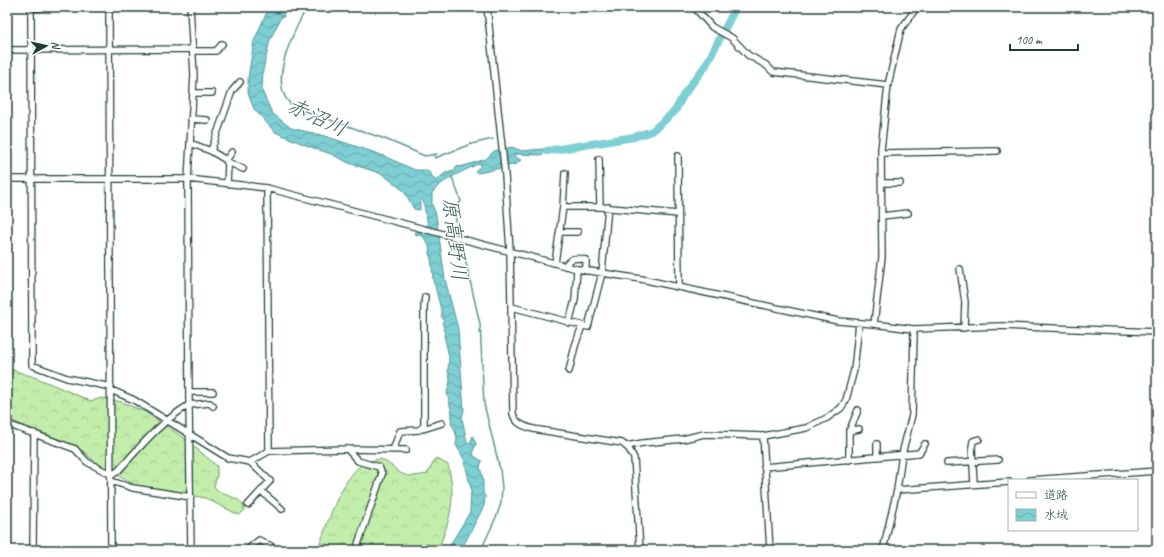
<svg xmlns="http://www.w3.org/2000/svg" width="1164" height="557" font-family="Caveat,'Klee One',sans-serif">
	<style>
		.forest { fill: url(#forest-crowns); stroke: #70956f }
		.water { fill: url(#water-waves); stroke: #579593 }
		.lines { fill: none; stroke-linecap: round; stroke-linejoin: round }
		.stream { stroke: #579593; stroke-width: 1.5 }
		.river { stroke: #7dcfd3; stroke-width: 8 }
		.minor-casing { stroke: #1f3d34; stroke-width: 8 }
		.minor { stroke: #fff; stroke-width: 5.5 }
		.labels { text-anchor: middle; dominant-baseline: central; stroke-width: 3; stroke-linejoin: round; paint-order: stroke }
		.water-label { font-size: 21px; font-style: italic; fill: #36625c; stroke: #fff }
	</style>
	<defs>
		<pattern id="forest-crowns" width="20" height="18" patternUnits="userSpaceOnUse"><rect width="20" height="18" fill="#c2edaa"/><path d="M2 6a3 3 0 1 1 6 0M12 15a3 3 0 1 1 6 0" fill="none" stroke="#a6cc93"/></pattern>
		<pattern id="water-waves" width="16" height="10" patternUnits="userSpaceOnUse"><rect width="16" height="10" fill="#7dcfd3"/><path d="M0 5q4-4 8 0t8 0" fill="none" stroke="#66a9ac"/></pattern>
	</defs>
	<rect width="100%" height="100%" fill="#fff"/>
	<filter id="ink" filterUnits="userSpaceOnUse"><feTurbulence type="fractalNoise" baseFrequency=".025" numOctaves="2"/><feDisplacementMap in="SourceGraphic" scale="8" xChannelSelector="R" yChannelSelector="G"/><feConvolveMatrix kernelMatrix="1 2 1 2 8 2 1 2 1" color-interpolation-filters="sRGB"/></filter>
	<g filter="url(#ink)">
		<path class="forest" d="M7,368L37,378L91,401L102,398L122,402L145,412L184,438L217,466V476L214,486C222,499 241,493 245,510L239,515L205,498L160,489L138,487L96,463L83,451L63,441L7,419Z
			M436,458L448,465C457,498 450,520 438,550H318C327,524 339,483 361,465C365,461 375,460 381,459C403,471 397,480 427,474Z"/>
		<path class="water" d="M269,7H287L283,14L284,17H281L270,40L263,70L262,91L272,113L291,128L325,136L379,154L415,170H427L436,181L445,173L455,171L456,166L460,167L486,159L494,151L512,147L522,151L563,147L540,155L515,154L514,156L521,160L516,164L488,171L478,173L475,171L481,166L480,163L453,176L438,186L432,193V204L436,215L445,279L458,329L464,410L462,418L467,442L470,443L473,436L476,444L473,451L474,456L482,461L480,467L483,479V493L485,496L484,506L461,550H447L470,512L471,489L464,459L456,445L457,438L454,428L451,424L452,413L447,393L450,381L448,370L449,357L444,335L445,332L443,330L444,328L442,323L444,320L441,316L442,314L435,286L433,281L432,266L429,246L423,236L416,235L415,230L428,225L423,201L420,199V210L414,209L404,191L382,174L349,163L331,154L308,146L275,132L254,109L248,93V78L254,41Z"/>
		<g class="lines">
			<path class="stream" d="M307,7C294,31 261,93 299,109L385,139L425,156L437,154
				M434,155L435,158L471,144L493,139
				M452,177L461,201C452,214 456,223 460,237
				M461,241L480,324L484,404L500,469L502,488L501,503L497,515L481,550"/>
			<path class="river" d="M547,151L634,137L652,131L675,111L684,94L706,65L736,7"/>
			<g class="minor-casing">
				<path id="minor" d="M31,7L32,365L67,378L111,387
					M109,7L111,550
					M487,7L505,175L510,251L513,414C516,424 524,426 533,429L622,443L629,449L634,458L640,550
					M694,7L712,27L732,38L748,55L766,65L773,72L888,85
					M31,8H40
					M7,50L193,49
					M193,51H216L222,44
					M193,93H212
					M191,119L207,120
					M190,143L211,151L226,160L228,165L227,183
					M211,151L232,91L240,82
					M881,153L997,151
					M678,156L679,287
					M599,159L600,207
					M226,160L232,152
					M228,162L243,169
					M7,179H188L267,188L577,269L641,279L838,321L874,324
					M882,183H900
					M267,188L269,451L347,449L406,450
					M563,207H600L678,214
					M882,216L908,213
					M560,232H578
					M555,263L563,207L565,173
					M565,266C570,257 577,257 586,260V271
					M960,269L965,302L964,328
					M512,307L588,327L602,273L608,207
					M569,323L575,300L577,269
					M913,329L1001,326L1157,332
					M569,371L575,346L582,326
					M111,390L134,400L228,458L250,462L269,451
					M189,392H213
					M7,424L75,449L87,462L112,475L118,471C140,447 160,422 189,405L188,179L194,75L190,7
					M423,429L442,423
					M849,431L859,429
					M763,436L770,550
					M626,446L643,443L683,439L704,434L763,436L806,428L827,418L841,408L846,400L854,370L859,323
					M347,449L358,461L379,467L382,474L356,550
					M393,450L400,431L419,430L424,426V307L425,297
					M877,457V444
					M849,460V432L858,410
					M947,463L998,460
					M764,467L919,453L925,444
					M1030,480L1157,471
					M111,481L133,488L191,497
					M974,484L972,447L973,441L979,439
					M897,490L1009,482
					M261,491L282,509
					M248,505L270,481L250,462
					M33,550L34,433
					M191,550L189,405L210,403L213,406
					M247,550L259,540L271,546
					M883,550L897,490L902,454L912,415L914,335L913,329L874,324L882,257L881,150L888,85L901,29L917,7
					M1144,550L1157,549"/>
			</g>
			<use href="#minor" class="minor"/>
		</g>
	</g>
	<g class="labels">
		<g class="water-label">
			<text transform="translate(317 117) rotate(25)">赤沼川</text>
			<text transform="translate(455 239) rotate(83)">原高野川</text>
		</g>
	</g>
	<rect width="1164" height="557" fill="none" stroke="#fff" stroke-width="24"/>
	<rect x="12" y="12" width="1140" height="533" fill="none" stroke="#1f3d34" stroke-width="1.5" filter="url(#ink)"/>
	<rect x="1008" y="479" width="130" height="52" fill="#ffffff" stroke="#a5b1ae"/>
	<rect x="1016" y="492" width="20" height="6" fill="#ffffff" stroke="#a5b1ae"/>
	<text x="1044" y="499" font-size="12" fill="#1f3d34">道路</text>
	<rect x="1016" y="509" width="20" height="12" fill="url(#water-waves)" stroke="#a5b1ae"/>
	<text x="1044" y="519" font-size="12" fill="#1f3d34">水域</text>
	<g transform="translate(46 46) rotate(82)" stroke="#ffffff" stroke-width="3" paint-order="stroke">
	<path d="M0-3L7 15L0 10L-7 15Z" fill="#1f3d34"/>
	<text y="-6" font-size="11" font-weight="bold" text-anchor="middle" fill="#1f3d34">N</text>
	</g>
	<path d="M1010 44v6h68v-6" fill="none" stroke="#1f3d34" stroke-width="2"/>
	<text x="1016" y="44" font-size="12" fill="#1f3d34" stroke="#ffffff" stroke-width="3" paint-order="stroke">100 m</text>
</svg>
